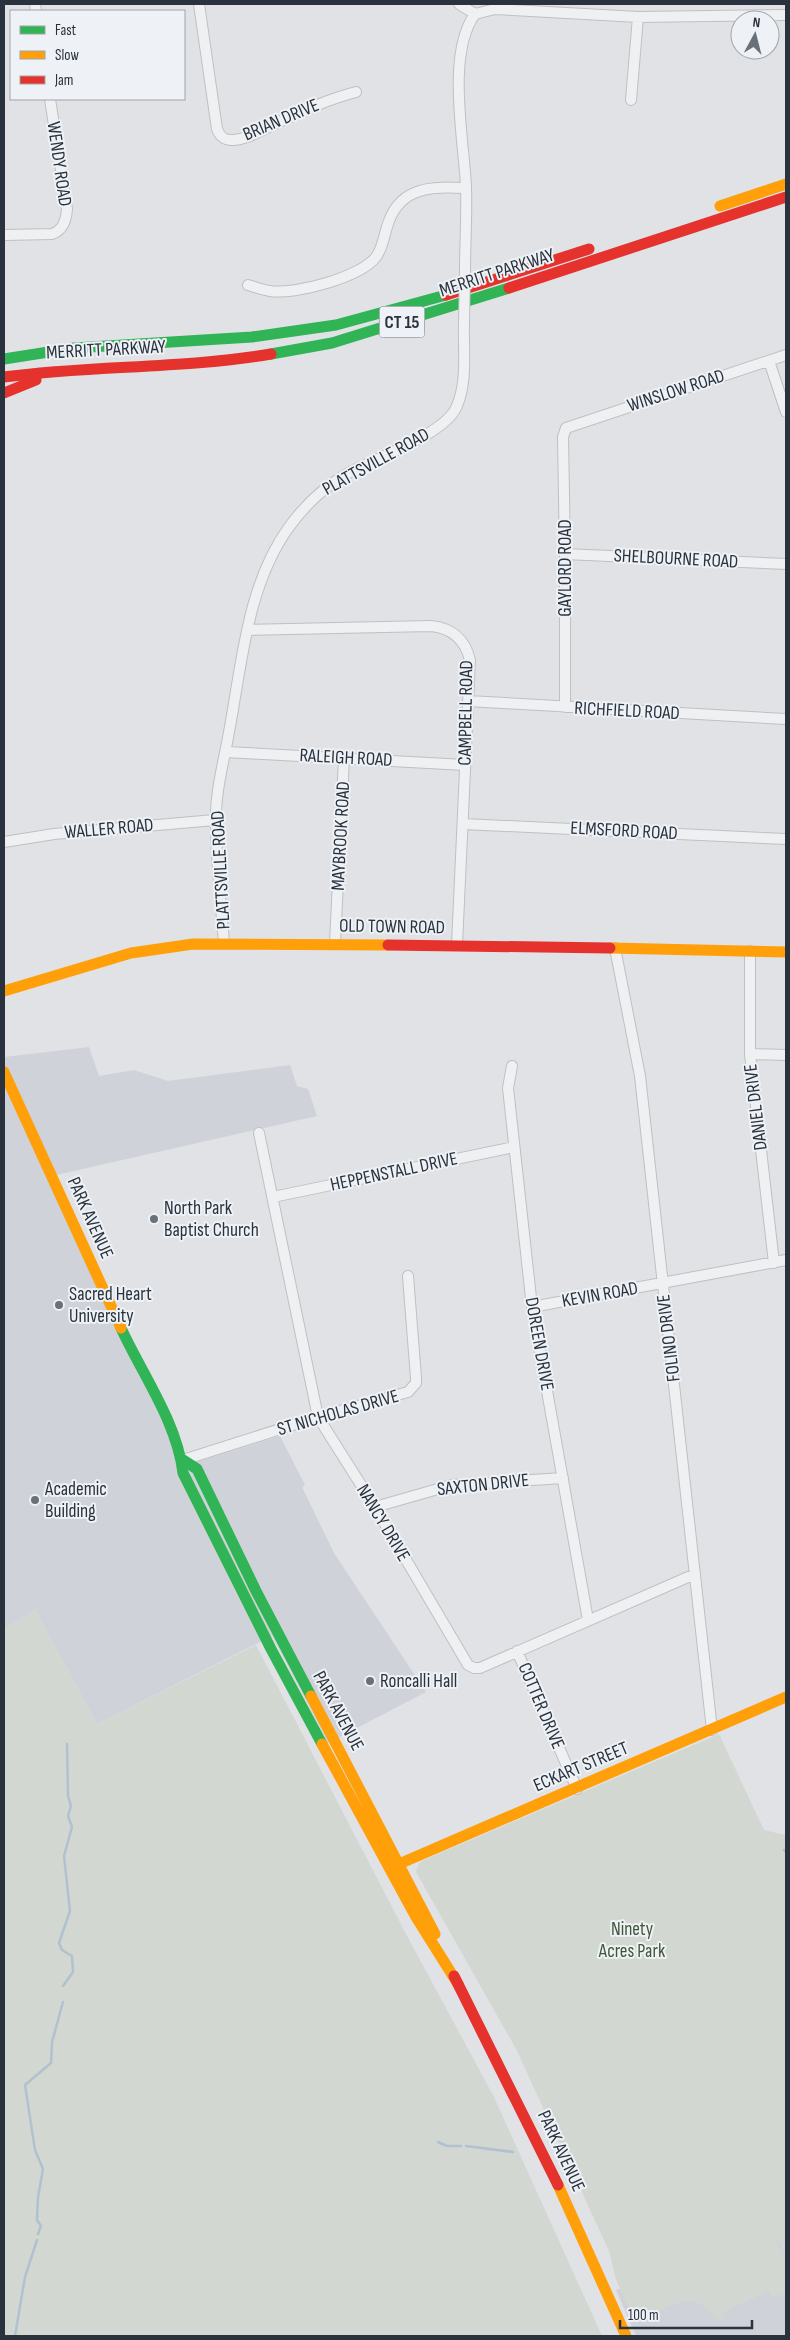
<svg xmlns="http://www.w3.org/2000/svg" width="790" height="2340" font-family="'Sofia Sans Condensed',sans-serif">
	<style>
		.built { fill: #cfd2d8 }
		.green { fill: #d2d8d1 }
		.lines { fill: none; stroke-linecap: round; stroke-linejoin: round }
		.stream { stroke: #b0c1cf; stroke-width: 2.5 }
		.street-casing { stroke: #bec0c3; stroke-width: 12 }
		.street { stroke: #eff0f2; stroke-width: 10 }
		.fast { stroke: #30b455; stroke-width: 11 }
		.slow { stroke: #ff9f0a; stroke-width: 11 }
		.jam { stroke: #e5322d; stroke-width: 11 }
		.street-bridge-casing { stroke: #bec0c3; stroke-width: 12; stroke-linecap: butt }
		.street-bridge { stroke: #eff0f2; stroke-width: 10 }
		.poi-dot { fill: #697078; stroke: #eef1f5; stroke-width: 2 }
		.labels { text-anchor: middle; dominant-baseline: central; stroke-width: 4; stroke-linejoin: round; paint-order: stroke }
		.shield { fill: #eef1f5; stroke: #646b74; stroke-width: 1 }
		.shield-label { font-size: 18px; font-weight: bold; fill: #29323d }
		.street-label { font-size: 19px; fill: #29323d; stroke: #eef1f5 }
		.poi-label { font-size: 19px; fill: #29323d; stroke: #eef1f5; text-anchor: start }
		.park-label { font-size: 19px; fill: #405737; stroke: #eef1f5 }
	</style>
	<rect width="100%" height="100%" fill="#e0e2e5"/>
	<path class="built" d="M89,1047L99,1076L134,1070L168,1081L290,1065L297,1086L308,1089L317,1116L56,1175L187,1465L280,1436L305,1485L302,1487L334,1553L426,1692L328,1743L272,1636L97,1724L35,1610L4,1629V1057Z
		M779,2240L786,2256V2336H636L616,2290Z"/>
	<path class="green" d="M35,1610L97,1724L256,1645L405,1932L494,2097L602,2336H4V1629Z
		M719,1734L764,1830L786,1835V2256L779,2240L776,2241L786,2258V2302L783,2294L772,2298L769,2291L723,2312L725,2319H715C691,2283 669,2311 637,2319L630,2312L616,2280L609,2251L516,2049L416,1872L419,1863L424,1860Z"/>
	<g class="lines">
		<path class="stream" d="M784,1850L786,1852
			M63,1986L73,1972L72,1956L62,1950L59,1943L70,1911L64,1856L72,1827L68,1816L71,1806L68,1796L67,1744
			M438,2142L447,2146H461
			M466,2146L513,2152
			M38,2234L41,2226L37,2220L38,2197L43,2169L35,2150L25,2085L51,2063L52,2042L63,2002
			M15,2336L25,2277L37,2240"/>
		<g class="street-casing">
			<path id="street" d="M35,4L36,11
				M199,4L217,129C220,137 224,140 232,140C248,140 265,128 279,122C305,110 329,99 356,92
				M459,4L475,14
				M631,100L638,17
				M4,235L52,234C63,230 66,221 67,209L50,99
				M465,271C465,244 467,215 466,187C464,140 446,54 475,14L495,9L638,17L786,15
				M248,285C255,287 263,290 270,291C295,295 361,277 376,257C384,246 384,233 389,221C402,185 435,187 466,188
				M769,361L786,412
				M565,554L786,564
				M248,630L431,626C451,628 465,639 470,660L457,945
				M468,701L786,719
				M565,707V554L563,437L566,428L786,355
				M226,752L465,765
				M463,824L786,839
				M4,842L54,834L215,820
				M224,943C221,903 216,862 216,822C215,792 224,761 229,732C242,663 247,585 289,527C305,505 324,487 347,474C375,458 443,435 456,408C468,383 463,349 464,322
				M335,943L344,758
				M615,948L640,1076L712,1730
				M750,951V1054L774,1263
				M750,1054L786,1055
				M512,1066L508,1088L532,1307L588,1620
				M259,1133L318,1417L375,1507L468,1665L474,1668H480L695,1574
				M273,1197L514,1147
				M532,1307L786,1260
				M183,1460L318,1417L408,1392L416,1383V1378L408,1276
				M375,1507L452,1485L563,1478
				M517,1651L577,1789"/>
		</g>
		<use href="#street" class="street"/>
		<path class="fast" d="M271,354L332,343L509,288
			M4,359L74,348L252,337L336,325L446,295
			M121,1328C142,1374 177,1422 183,1473L271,1649L322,1744
			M183,1460L197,1469L256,1591L311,1696"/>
		<path class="slow" d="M720,206L786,184
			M610,948L786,952
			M4,991L131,953L193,944L388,945
			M4,1072L121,1328
			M311,1696L435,1934
			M322,1744L416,1917L458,1984
			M392,1867L786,1697
			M558,2185L626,2336"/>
		<path class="jam" d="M509,288L786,197
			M446,295L589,249
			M4,377C93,365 183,369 271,354
			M4,393L36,380
			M388,945L610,948
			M454,1976L558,2185"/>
		<g class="street-bridge-casing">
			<path id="street-bridge" d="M464,322L465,271"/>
		</g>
		<use href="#street-bridge" class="street-bridge"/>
	</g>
	<g class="poi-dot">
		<circle cx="154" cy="1219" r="5"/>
		<circle cx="59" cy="1305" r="5"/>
		<circle cx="35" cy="1500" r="5"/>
		<circle cx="370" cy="1681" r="5"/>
	</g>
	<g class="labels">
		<rect class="shield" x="379.5" y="306.5" width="45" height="31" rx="4"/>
		<g class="shield-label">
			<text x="402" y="322">CT 15</text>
		</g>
		<g class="street-label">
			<text transform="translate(281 120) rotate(-23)">BRIAN DRIVE</text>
			<text transform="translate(59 164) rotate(82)">WENDY ROAD</text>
			<text transform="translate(497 273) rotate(-18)">MERRITT PARKWAY</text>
			<text transform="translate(106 350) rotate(-3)">MERRITT PARKWAY</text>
			<text transform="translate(676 391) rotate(-18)">WINSLOW ROAD</text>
			<text transform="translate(376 462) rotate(-29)">PLATTSVILLE ROAD</text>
			<text transform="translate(676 559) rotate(3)">SHELBOURNE ROAD</text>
			<text transform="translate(565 568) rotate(-90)">GAYLORD ROAD</text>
			<text transform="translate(627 711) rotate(3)">RICHFIELD ROAD</text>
			<text transform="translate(466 713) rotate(-89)">CAMPBELL ROAD</text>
			<text transform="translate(346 758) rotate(3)">RALEIGH ROAD</text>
			<text transform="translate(109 829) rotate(-5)">WALLER ROAD</text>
			<text transform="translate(624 831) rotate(3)">ELMSFORD ROAD</text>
			<text transform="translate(341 836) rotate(-87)">MAYBROOK ROAD</text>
			<text transform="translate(221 870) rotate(-93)">PLATTSVILLE ROAD</text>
			<text transform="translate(392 927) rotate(1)">OLD TOWN ROAD</text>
			<text transform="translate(756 1107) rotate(-97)">DANIEL DRIVE</text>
			<text transform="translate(394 1172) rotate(-12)">HEPPENSTALL DRIVE</text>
			<text transform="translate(90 1218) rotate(66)">PARK AVENUE</text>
			<text transform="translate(600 1295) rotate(-10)">KEVIN ROAD</text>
			<text transform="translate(669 1338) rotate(-97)">FOLINO DRIVE</text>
			<text transform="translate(539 1344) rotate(80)">DOREEN DRIVE</text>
			<text transform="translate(338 1413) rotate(-16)">ST NICHOLAS DRIVE</text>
			<text transform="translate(483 1485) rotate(-6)">SAXTON DRIVE</text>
			<text transform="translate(383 1523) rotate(59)">NANCY DRIVE</text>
			<text transform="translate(541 1706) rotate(67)">COTTER DRIVE</text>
			<text transform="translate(338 1711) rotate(62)">PARK AVENUE</text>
			<text transform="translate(581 1767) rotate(-23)">ECKART STREET</text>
			<text transform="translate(561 2151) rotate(65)">PARK AVENUE</text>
		</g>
		<g class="poi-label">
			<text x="164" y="1208">North Park<tspan x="164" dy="22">Baptist Church</tspan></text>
			<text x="69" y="1294">Sacred Heart<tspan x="69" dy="22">University</tspan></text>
			<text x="45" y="1489">Academic<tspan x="45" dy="22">Building</tspan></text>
			<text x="380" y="1681">Roncalli Hall</text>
		</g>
		<g class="park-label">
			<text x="632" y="1929">Ninety<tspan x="632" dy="22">Acres Park</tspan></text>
		</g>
	</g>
	<rect width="790" height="2340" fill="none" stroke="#29323d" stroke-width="10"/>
	<rect x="10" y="10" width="175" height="90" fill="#eef1f5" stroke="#9fa5ab"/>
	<rect x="20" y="26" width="25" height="8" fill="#30b455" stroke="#9fa5ab"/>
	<text x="55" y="35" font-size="15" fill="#29323d">Fast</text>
	<rect x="20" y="51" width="25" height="8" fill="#ff9f0a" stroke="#9fa5ab"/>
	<text x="55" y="60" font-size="15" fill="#29323d">Slow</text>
	<rect x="20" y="76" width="25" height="8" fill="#e5322d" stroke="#9fa5ab"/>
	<text x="55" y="85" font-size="15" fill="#29323d">Jam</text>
	<g transform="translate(755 35) rotate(7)"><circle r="24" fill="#eef1f5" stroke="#9fa5ab"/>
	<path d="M0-4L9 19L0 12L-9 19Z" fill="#697078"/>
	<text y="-8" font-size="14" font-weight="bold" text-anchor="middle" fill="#29323d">N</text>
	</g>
	<path d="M620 2320v8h132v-8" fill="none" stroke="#29323d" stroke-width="2.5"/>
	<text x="628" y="2320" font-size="15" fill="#29323d" stroke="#eef1f5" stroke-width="4" paint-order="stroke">100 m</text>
</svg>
